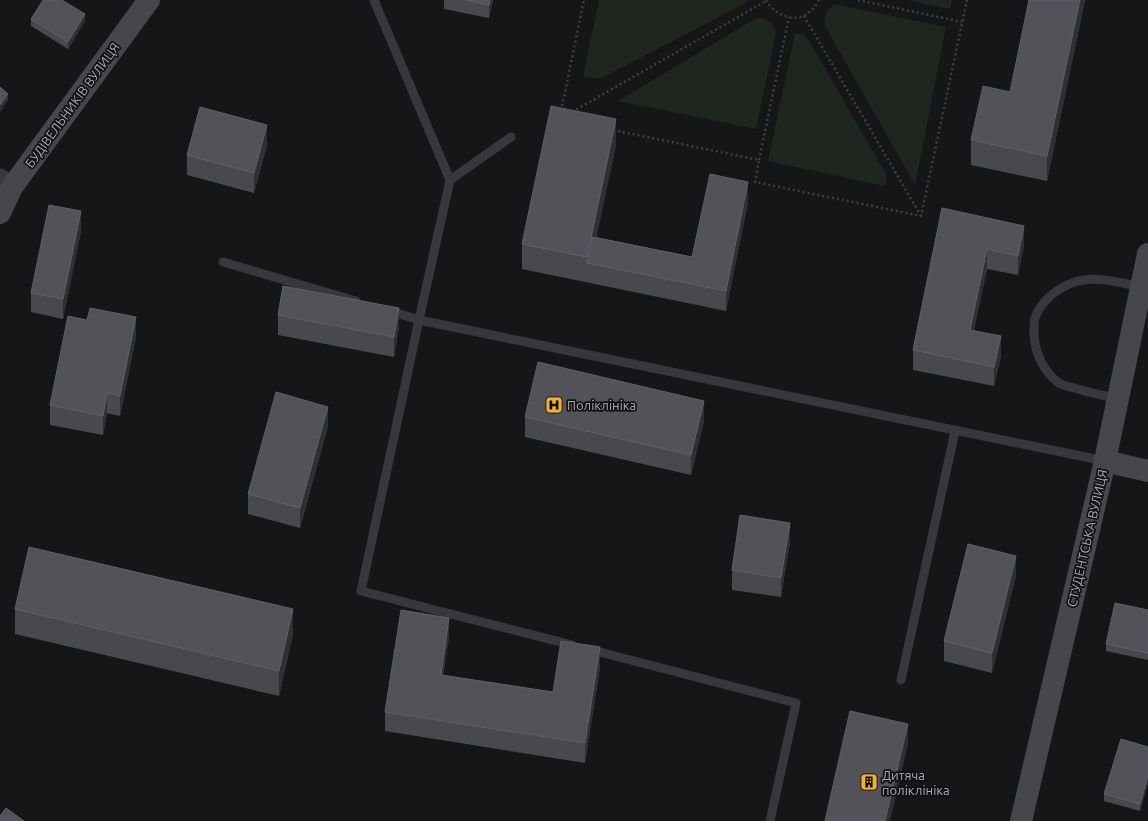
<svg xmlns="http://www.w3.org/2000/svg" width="1148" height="821" font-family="Ubuntu,sans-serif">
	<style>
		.green { fill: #1e261f }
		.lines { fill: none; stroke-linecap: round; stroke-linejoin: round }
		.path { stroke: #3d3f44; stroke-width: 2.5; stroke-dasharray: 2 3; stroke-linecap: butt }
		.lane { stroke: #37383d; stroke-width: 9 }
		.street { stroke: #37383d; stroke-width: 19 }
		.secondary { stroke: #45474d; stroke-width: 22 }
		.wall { fill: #47494d }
		.shaded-wall { fill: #2f3033 }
		.building { fill: #525359; stroke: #5f6168 }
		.labels { text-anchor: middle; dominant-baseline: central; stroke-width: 3.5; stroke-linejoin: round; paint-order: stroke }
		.street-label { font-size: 13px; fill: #a8adb8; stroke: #111113 }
		.poi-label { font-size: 13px; fill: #a8adb8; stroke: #111113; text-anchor: start }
	</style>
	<rect width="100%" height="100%" fill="#161618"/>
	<path class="green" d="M599,0H747L744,4L600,79L583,76Z
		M907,0H952L950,9Z
		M834,5H839L946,27L915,185L825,26C823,17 826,10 834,5Z
		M756,18C766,18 775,22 776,33L756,129L618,101Z
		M795,33L804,35L810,42L886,174L887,180L884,186L768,161Z"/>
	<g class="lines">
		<path class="path" d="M766,0C779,22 807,25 819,0
			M858,0L962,22
			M804,16L921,216
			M561,111L584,0
			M572,112L766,1
			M613,130L759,160L755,182L921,216L967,0
			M759,160L789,17"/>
		<path class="lane" d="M374,0L450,180
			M223,262L356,301
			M387,310L419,320L450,180L511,137
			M1118,399C1102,395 1086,392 1071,387C1067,386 1062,385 1059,383C1041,370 1033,348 1034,327C1034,324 1034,320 1035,318C1041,300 1060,286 1078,281C1099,276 1121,283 1141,287
			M572,645L361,591L419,320L1105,461
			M588,649L796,703L770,821
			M901,680L955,431"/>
		<path class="street" d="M0,178L12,187"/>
		<path class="secondary" d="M0,213L12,187L149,0
			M1105,461L1148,471
			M1021,821L1105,461L1148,254"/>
	</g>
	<path class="wall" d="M444,0H493L489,18L444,9Z
		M1029,0H1085L1047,181L971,165V140L1010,92Z
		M31,19L85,21L68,49L31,26Z
		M267,145L254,193L187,175V155Z
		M616,145L596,237L692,257L748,202L726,311L522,269V244Z
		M942,208L1024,245L1018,275L987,269L974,330L1001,356L994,386L913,370V350Z
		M81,231L63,319L31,312V293Z
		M278,315L399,327L394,357L278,335Z
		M136,337L120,416L107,413L103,435L50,425V405Z
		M525,417L704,421L691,475L525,437Z
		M328,426L300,528L248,514V494Z
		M790,542L781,597L732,590V570Z
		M1016,575L992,673L944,661V641Z
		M15,609L293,634L279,696L15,634Z
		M1148,610V660L1106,651V644Z
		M449,637L443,675L553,692L600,667L585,763L385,731V712Z
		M1148,747V783L1140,811L1104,801V794Z"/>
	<path class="shaded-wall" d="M490,0H493L489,18V5Z
		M1080,0H1085L1047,181V156Z
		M85,14V21L68,49V42Z
		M8,94V100L0,112V105Z
		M616,119V145L591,264L587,263V282V257Z
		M267,125V145L254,193V173Z
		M748,182V202L726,311V291Z
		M81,211V231L63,319V299Z
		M1024,226V245L1018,275V256Z
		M987,249V269L970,349V330Z
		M399,308V327L394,357V337Z
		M136,317V337L120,416V396Z
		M1001,336V356L994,386V367Z
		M107,393V413L103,435V416Z
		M704,401V421L691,475V455Z
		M328,407V426L300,528V508Z
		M790,523V542L781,597V578Z
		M1016,556V575L992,673V653Z
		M293,609V634L279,696V671Z
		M449,618V637L441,694V675Z
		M600,647V667L585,763V743Z
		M908,724V744L890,821H885Z
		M1148,776V783L1140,811V804Z"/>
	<path class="building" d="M43,0H62L85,14L68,42L31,19Z
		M466,0H490L489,5Z
		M1029,0H1080L1047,156L971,140L983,86L1010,92Z
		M0,87L8,94L0,105Z
		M551,106L616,119L587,257L522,244Z
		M200,107L267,125L254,173L187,155Z
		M710,174L748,182L726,291L587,263L592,237L692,257Z
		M49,205L81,211L63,299L31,293Z
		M942,208L1024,226L1018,256L987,249L970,330L1001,336L994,367L913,350Z
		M283,286L399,308L394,337L278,315Z
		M90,308L136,317L120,396L107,393L103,416L50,405L68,316L87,320Z
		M538,362L704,401L691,455L525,417Z
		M276,392L328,407L300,508L248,494Z
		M740,515L790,523L781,578L732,570Z
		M968,544L1016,556L992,653L944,641Z
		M29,547L293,609L279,671L15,609Z
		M1115,603L1148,610V653L1106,644Z
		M401,610L449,618L441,675L553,692L561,641L600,647L585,743L385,712Z
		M850,711L908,724L885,821H825Z
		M1121,739L1148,747V776L1140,804L1104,794Z
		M6,808L24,821H0V816Z"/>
	<defs>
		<g id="hospital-square" transform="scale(0.9)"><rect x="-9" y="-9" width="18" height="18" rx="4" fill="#f2b134" stroke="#111113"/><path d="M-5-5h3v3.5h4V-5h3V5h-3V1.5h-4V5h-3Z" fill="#111"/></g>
		<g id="building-square" transform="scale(0.9)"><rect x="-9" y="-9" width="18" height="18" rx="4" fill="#f2b134" stroke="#111113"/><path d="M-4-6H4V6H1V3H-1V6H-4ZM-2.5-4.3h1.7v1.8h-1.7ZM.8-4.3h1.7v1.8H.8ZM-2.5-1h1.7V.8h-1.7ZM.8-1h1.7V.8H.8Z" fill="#111"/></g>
	</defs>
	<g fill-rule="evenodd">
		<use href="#hospital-square" x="554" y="405"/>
		<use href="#building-square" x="869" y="782"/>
	</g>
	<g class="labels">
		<g class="street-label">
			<text transform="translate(72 105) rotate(-54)">БУДІВЕЛЬНИКІВ ВУЛИЦЯ</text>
			<text transform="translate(1087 538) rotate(-77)">СТУДЕНТСЬКА ВУЛИЦЯ</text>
		</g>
		<g class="poi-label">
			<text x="567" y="405">Поліклініка</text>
			<text x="882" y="775">Дитяча<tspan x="882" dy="15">поліклініка</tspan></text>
		</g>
	</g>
</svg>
